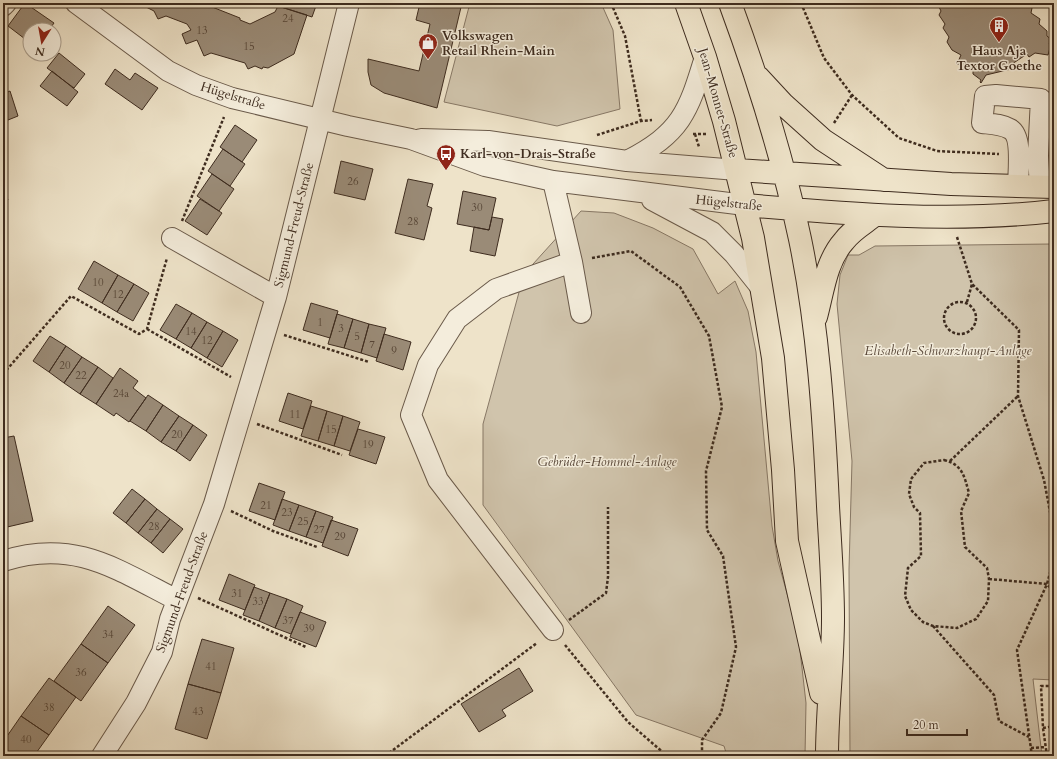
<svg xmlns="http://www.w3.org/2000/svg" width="1057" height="759" font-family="Cardo,serif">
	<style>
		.green { fill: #d0c4ac; stroke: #877866 }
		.building { fill: #9a8b77; stroke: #3e2c1f }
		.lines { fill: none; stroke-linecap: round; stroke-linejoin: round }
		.minor-casing { stroke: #6a5a4a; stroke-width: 22 }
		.major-casing { stroke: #3e2c1f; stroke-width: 24 }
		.path { stroke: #3e2c1f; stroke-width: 2.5; stroke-dasharray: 3 2; stroke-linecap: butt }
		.minor { stroke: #f4eddc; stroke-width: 20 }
		.major { stroke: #eee3c9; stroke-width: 22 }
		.labels { text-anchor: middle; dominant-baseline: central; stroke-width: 3; stroke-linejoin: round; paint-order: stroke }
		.number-label { font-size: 11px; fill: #554435 }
		.poi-label { font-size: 13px; font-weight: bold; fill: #3e2c1f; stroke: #f4eddc; text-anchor: start }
		.street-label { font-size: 13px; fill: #3e2c1f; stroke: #f4eddc }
		.park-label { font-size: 13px; font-style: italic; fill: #5b4a3b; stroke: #f4eddc }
	</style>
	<rect width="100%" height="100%" fill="#eee3c9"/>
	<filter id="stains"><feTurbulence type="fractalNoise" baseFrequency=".005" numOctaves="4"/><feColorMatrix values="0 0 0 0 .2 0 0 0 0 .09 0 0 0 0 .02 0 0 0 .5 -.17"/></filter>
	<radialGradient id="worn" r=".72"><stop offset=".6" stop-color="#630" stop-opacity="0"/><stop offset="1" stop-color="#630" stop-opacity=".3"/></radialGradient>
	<path class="green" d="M470,3H601L613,30L620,109L557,126L444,102Z
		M581,211L614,213L653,228L693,249L718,294L735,281L748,311L756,352L772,526L778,561L798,633L806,703L805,756H727L724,746L636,715L483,505V424L524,274Z
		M1052,244L1054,254V680L1033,679L1042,756H850L849,569L852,461L837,304L840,275L848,255H859L875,246Z
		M414,753L461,756H414Z"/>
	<path class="building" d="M25,3L54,23L49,30H30L29,42L8,26Z
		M138,3H202L240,18V20L250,24L275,12L278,6L307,15L294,54L268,68L263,67L262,69L255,66L248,69L245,63L211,53L204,56L197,40L186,44L182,34L191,30L187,24L166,16L158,19L154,11Z
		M279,3H317L312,17L278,6Z
		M420,3H462L437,108L384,93L371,85L368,72V59L419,71L430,24L416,20Z
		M937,3H1026L1032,8L1031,13L1040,19L1039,24L1047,31V36L1052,40L1049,44H1051L1048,55L1035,53L1029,57L1027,54L1012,64L1011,69L986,75L981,83L980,82L981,80L973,74V68L960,62L958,65L957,64L961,55L952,50L947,42L949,37L943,28L945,24L939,15L941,11Z
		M59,53L85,74L74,88L47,68Z
		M115,69L130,80L135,73L158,88L142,110L105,84Z
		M52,71L78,92L67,106L40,86Z
		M10,91L18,116L3,122V94Z
		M235,125L257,140L242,162L220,147Z
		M223,149L245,164L230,186L208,171Z
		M341,161L373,169L365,200L334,193Z
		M212,174L234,189L219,211L197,196Z
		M408,179L433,184L427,206L432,208L424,240L395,233Z
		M3,189L8,200L3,202Z
		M463,191L496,198L489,230L457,224Z
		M200,199L222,213L207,235L185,221Z
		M492,217L503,219L495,256L470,251L474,227L489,230Z
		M94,261L118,275L102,303L78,289Z
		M118,275L134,284L117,312L102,303Z
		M134,284L149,293L133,321L117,312Z
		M311,303L338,311L330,338L303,330Z
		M176,304L192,313L176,339L160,330Z
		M192,313L207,322L191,348L176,339Z
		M337,314L353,319L344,348L328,344Z
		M353,319L369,324L361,353L344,348Z
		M207,322L223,331L207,358L191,348Z
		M369,324L386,328L377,358L361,353Z
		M223,331L238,340L222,367L207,358Z
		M384,334L411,342L403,370L376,361Z
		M50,336L66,346L49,372L33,361Z
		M66,346L82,357L64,383L49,372Z
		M82,357L98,367L80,394L64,383Z
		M98,367L113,378L96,404L80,394Z
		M120,368L138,381L133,388L146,398L129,422L116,413L114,416L96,404Z
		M288,393L312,401L303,429L279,421Z
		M148,395L163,405L146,431L130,421Z
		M163,405L179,416L161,442L146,431Z
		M311,406L327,411L318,441L301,436Z
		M327,411L343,416L334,446L318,441Z
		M179,416L193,425L176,451L161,442Z
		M343,416L360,422L350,451L334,446Z
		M193,425L207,435L190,461L176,451Z
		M358,429L385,437L376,464L349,455Z
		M14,436L33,521L3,528V438Z
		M259,483L285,492L275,520L249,511Z
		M132,489L145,499L126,523L113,513Z
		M145,499L157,509L138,533L126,523Z
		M282,499L299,505L289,531L273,525Z
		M299,505L316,511L306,537L289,531Z
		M157,509L170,519L151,543L138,533Z
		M316,511L333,517L323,543L306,537Z
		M170,519L183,529L163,553L151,543Z
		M331,520L358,529L348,556L322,546Z
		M229,574L255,585L245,610L219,600Z
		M254,587L270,593L259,621L243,615Z
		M270,593L287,599L275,628L259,621Z
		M287,599L303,606L291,634L275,628Z
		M108,606L135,625L108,663L81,644Z
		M300,612L326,622L316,647L290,637Z
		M202,639L234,648L221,693L188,684Z
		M81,644L108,663L81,701L54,681Z
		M519,668L533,691L502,710L506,716L479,732L461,704Z
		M49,678L76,697L49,735L21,716Z
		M188,684L221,693L207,739L175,729Z
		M21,716L49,735L34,756H3V742Z"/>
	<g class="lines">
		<g class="minor-casing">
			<path id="minor" d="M76,3L168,71L196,85L232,98L348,126L411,139L485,166L553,181L745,205
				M3,6L6,3
				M421,139L488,141L627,161L737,170
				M627,161C681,133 688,113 705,57
				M553,181L572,262L496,289L457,319L428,365L411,415L438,480L553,630
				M1018,187C1018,174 1023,136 1010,129C1001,124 992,124 982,123L985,96L996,95L1041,99L1038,156L1040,187
				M652,200L712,232L734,254L762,289
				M172,238L276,297
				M572,262L581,313
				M3,561C74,538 116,569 177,600
				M102,756L136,703L162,652L170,619L214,504L276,297L349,3"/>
		</g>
		<g class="major-casing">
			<path id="major" d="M686,3L705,57L724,121L753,238L773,358L783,470L787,541L821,693
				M730,3C758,79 783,159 800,239C818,326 824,417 828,506C830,543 833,581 833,618C833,664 827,710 827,756
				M758,77L783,104L823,140L884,180
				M737,170L951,184L1054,187
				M745,205C848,214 951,223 1054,211
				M816,317C823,291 826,261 844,241C852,230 865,223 875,215"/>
		</g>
		<path class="path" d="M611,3L625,36L641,121
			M801,3L824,58L852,95L899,138L937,151L999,154
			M834,123L852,95
			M693,134H706
			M695,134L699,147
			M597,135L641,121L652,120
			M182,221L224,117
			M957,237L972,284L1019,330L1018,396L1044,480L1054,533
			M592,258L631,251L680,287L709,336L722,407L706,471L707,530L723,556L736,647L721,713L702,740V756
			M944 318a16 16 0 1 1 32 0a16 16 0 1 1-32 0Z
			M967,302L972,284
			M147,329L231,377
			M284,335L369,362
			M3,374L71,296L139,334L147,329L167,258
			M257,424L342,455
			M944,460C963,465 964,476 969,493L961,511L965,547L987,568L989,579L988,601L976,619L957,628L933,626L923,622L911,610L905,596L908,568L921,556L920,513L914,507L909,494L911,479L924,463Z
			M950,461L1018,396
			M231,511L273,531L317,547
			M989,579L1047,584L1054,592
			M198,598L306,647
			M569,620L606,593L608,577V507
			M933,626L994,695L999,721L1029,737
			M565,645L628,722L666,755L679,756
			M1043,728L1054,726
			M1031,748L1046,747
			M385,756L537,643
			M1032,756L1017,650L1047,584L1054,558
			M1047,756L1043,728L1041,686H1054"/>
		<use href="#minor" class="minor"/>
		<use href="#major" class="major"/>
	</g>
	<defs>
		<g id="building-pin" transform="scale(1)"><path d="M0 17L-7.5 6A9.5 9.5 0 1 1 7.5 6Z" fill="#8f2418" stroke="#f4eddc"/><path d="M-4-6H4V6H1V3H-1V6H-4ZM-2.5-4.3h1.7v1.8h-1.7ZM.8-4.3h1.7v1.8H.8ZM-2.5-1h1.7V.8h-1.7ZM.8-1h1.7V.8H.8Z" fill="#fff"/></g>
		<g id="shop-pin" transform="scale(1)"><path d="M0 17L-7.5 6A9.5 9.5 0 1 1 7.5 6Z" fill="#8f2418" stroke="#f4eddc"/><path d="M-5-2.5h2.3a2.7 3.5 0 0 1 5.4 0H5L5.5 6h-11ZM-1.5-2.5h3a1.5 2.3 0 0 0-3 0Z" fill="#fff"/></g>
		<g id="bus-pin" transform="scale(1)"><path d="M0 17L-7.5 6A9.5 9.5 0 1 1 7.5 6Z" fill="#8f2418" stroke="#f4eddc"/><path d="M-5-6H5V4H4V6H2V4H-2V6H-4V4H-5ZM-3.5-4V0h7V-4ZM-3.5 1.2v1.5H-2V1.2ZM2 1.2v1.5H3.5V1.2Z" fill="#fff"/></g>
	</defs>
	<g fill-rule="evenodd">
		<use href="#building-pin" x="999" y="26"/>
		<use href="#shop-pin" x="428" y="43"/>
		<use href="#bus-pin" x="446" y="154"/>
	</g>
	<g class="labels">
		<g class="number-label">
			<text x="288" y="18">24</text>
			<text x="202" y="30">13</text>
			<text x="249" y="46">15</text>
			<text x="353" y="181">26</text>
			<text x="477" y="207">30</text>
			<text x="413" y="221">28</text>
			<text x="98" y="282">10</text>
			<text x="118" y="294">12</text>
			<text x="320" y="322">1</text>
			<text x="341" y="328">3</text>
			<text x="191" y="331">14</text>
			<text x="357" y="336">5</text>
			<text x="207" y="340">12</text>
			<text x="372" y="344">7</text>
			<text x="394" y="350">9</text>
			<text x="65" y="365">20</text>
			<text x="81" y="375">22</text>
			<text x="121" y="393">24a</text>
			<text x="295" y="414">11</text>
			<text x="331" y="429">15</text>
			<text x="177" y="434">20</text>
			<text x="368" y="444">19</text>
			<text x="266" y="505">21</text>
			<text x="287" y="512">23</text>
			<text x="303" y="521">25</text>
			<text x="154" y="526">28</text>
			<text x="319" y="529">27</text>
			<text x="340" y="536">29</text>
			<text x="237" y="593">31</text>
			<text x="258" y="601">33</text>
			<text x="288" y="620">37</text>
			<text x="309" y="628">39</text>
			<text x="108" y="634">34</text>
			<text x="211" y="666">41</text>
			<text x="81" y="672">36</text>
			<text x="49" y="707">38</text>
			<text x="198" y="711">43</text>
			<text x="26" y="739">40</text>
		</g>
		<g class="poi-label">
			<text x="442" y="36">Volkswagen<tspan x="442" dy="15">Retail Rhein-Main</tspan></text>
			<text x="999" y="51" text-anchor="middle">Haus Aja<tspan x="999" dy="15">Textor Goethe</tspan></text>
			<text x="460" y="154">Karl-von-Drais-Straße</text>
		</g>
		<g class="street-label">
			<text transform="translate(233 96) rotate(17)">Hügelstraße</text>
			<text transform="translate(718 103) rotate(74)">Jean-Monnet-Straße</text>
			<text transform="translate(729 203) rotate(6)">Hügelstraße</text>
			<text transform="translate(294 225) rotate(-76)">Sigmund-Freud-Straße</text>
			<text transform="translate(182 592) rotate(-70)">Sigmund-Freud-Straße</text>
		</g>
		<g class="park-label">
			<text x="948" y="351">Elisabeth-Schwarzhaupt-Anlage</text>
			<text x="607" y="462">Gebrüder-Hommel-Anlage</text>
		</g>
	</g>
	<rect width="1057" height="759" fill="none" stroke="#eee3c9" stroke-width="16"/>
	<rect x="4" y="4" width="1049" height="751" fill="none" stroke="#3e2c1f" stroke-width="2"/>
	<rect x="8" y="8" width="1041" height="743" fill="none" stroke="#3e2c1f"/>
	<g transform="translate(42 42) rotate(191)"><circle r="19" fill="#f4eddc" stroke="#aba090"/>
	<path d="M0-3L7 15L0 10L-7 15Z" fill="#8f2418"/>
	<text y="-6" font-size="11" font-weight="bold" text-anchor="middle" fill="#3e2c1f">N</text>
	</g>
	<path d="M907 729v6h60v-6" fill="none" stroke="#3e2c1f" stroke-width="2"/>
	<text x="913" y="729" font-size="12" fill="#3e2c1f" stroke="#f4eddc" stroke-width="3" paint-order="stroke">20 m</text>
	<rect width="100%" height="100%" filter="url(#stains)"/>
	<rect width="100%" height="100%" fill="url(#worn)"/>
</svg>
